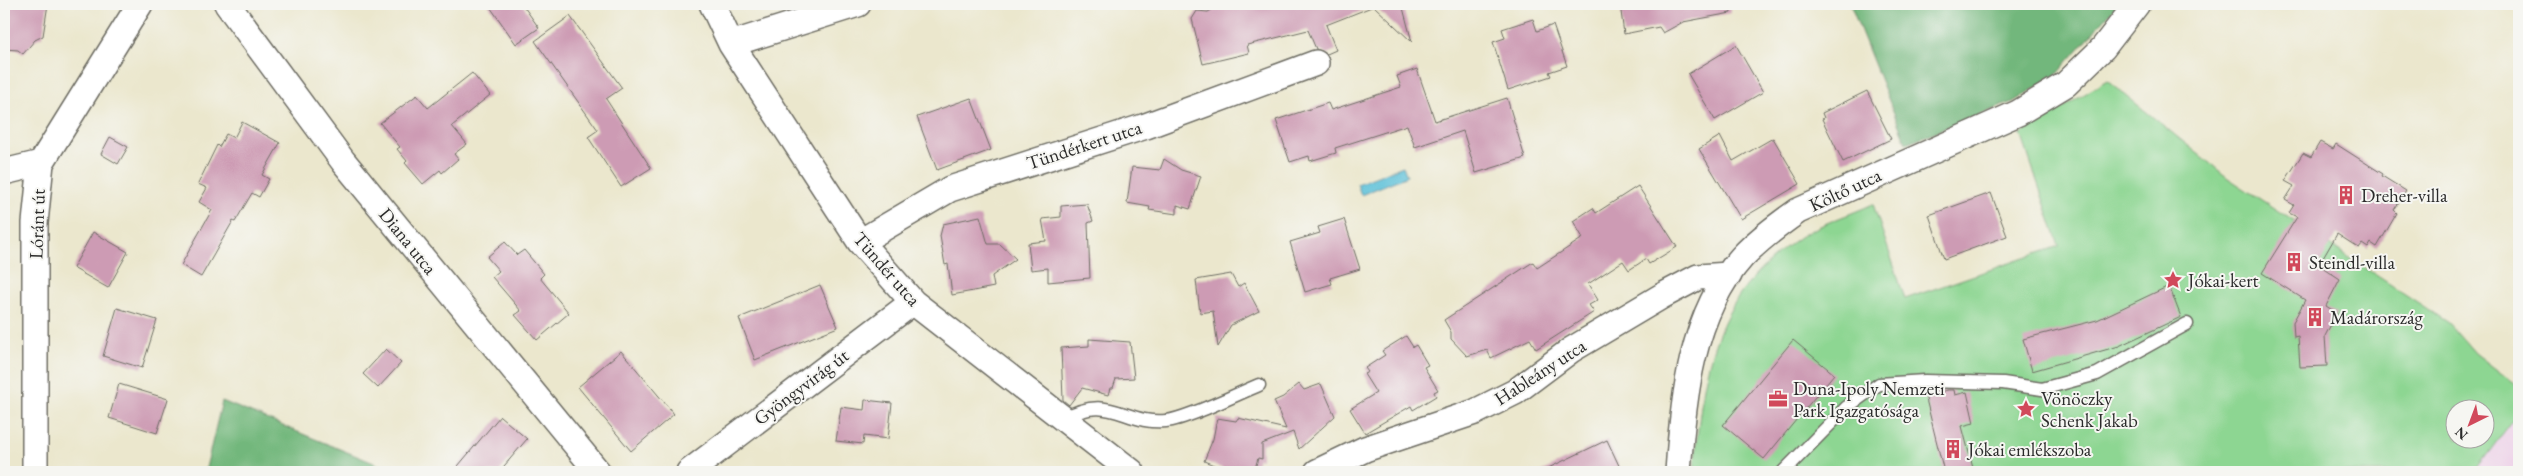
<svg xmlns="http://www.w3.org/2000/svg" width="2523" height="476" font-family="'EB Garamond',serif">
	<style>
		.built { fill: #edd0e8 }
		.green { fill: #8dd692; stroke: #5c805e; fill-rule: evenodd }
		.forest { fill: #72b77c; stroke: #4e7154 }
		.water { fill: #5ac0d8; stroke: #427682 }
		.building { fill: #cd9bb4 }
		.lines { fill: none; stroke-linecap: round; stroke-linejoin: round }
		.service-casing { stroke: #6e6d64; stroke-width: 15 }
		.minor-casing { stroke: #6e6d64; stroke-width: 28 }
		.service { stroke: #fff; stroke-width: 12 }
		.minor { stroke: #fff; stroke-width: 25 }
		.labels { text-anchor: middle; dominant-baseline: central; stroke-width: 4; stroke-linejoin: round; paint-order: stroke }
		.street-label { font-size: 19px; fill: #2b2b2b; stroke: #f6f6f2 }
		.poi-label { font-size: 19px; fill: #2b2b2b; stroke: #f6f6f2; text-anchor: start }
	</style>
	<rect width="100%" height="100%" fill="#f6f6f2"/>
	<filter id="ink" filterUnits="userSpaceOnUse"><feTurbulence type="fractalNoise" baseFrequency=".02" numOctaves="2"/><feDisplacementMap in="SourceGraphic" scale="10" xChannelSelector="R" yChannelSelector="G"/><feConvolveMatrix kernelMatrix="1 2 1 2 8 2 1 2 1" color-interpolation-filters="sRGB"/></filter>
	<filter id="wash" filterUnits="userSpaceOnUse"><feTurbulence type="fractalNoise" baseFrequency=".0096" numOctaves="4" result="noise"/><feDisplacementMap in="SourceGraphic" scale="20" xChannelSelector="R" yChannelSelector="G"/><feGaussianBlur stdDeviation="1.12" result="paint"/><feColorMatrix in="noise" values="0 0 0 0 0 0 0 0 0 0 0 0 0 0 0 0 0 1.4 0 .05"/><feComposite in="paint" operator="in"/></filter>
	<g filter="url(#wash)">
		<rect width="100%" height="100%" fill="#ebe7cd"/>
		<path class="built" d="M2519,412V472H2474Z"/>
		<path class="green" d="M2107,80L2228,178L2449,323L2475,353L2519,387V412L2474,472H1694C1703,371 1710,299 1800,237C1821,223 1850,215 1873,204L1905,299L2059,246L2021,134ZM2456,408H2486V438H2456Z"/>
		<path class="forest" d="M1850,4H2118L2055,76L2013,102L1906,143Z
			M222,401L396,472H205Z"/>
		<path class="water" d="M1403,166L1407,176L1361,195L1357,184Z"/>
		<g id="blocks">
			<path class="building" d="M4,4H48L43,36L35,40L23,54L18,50L4,49Z
				M488,4H522L539,28L516,44Z
				M1222,4H1402L1412,42L1374,6L1326,25L1336,50L1327,54L1316,49L1308,30L1247,45L1249,53L1203,64L1192,19L1197,11L1208,12Z
				M1620,4H1730L1731,13L1683,22L1663,33L1659,27L1624,34Z
				M570,16L622,88L606,99L651,168L621,187L588,137L598,130L535,41Z
				M1533,19L1537,31L1553,25L1567,66L1549,72L1551,76L1508,90L1493,42L1505,38L1502,29Z
				M1736,45L1763,92L1715,120L1688,74Z
				M1417,69L1435,121L1507,98L1525,158L1476,173L1463,131L1415,147L1407,125L1335,148L1336,153L1310,161L1309,156L1290,162L1276,120L1328,103L1331,110L1401,87L1397,76Z
				M472,73L490,95L452,126L467,144L454,154L458,159L442,173L440,170L423,184L405,163L407,161L397,149L400,147L380,123L417,95L428,108Z
				M1867,91L1891,139L1843,162L1822,119L1824,118L1822,113Z
				M971,98L991,150L937,170L917,117Z
				M242,122L280,143L262,175L269,179L259,197L252,193L235,222L233,221L201,277L181,265L212,210L199,202L207,188L198,184L217,145L219,147L226,134L234,138Z
				M1720,136L1733,161L1773,138L1800,184L1741,219L1699,149Z
				M110,137L128,147L118,164L101,154Z
				M2320,142L2333,149L2336,144L2383,174L2382,176L2406,191L2394,210L2397,213L2377,247L2371,243L2368,248L2362,244L2359,248L2337,234L2319,265L2340,279L2326,306L2337,313L2325,336L2327,366L2300,367L2298,336L2294,337L2293,322L2305,300L2262,273L2297,217L2289,213L2294,205L2285,200L2294,186L2285,181L2303,153L2311,157Z
				M1164,159L1181,170L1201,176L1190,209L1177,205V214L1149,210L1150,207L1127,203L1132,167L1160,170Z
				M1638,186L1677,247L1649,264L1646,259L1629,270L1623,261L1588,284L1598,300L1589,305L1594,312L1536,349L1530,339L1491,358L1487,350L1467,356L1451,339V332L1444,320L1533,262L1537,268L1583,238L1573,221L1593,208L1596,213Z
				M1991,193L2007,236L1944,259L1929,215Z
				M1087,204L1093,221L1088,223L1090,278L1048,282V268L1031,270L1028,243L1046,241L1042,219L1061,217V206Z
				M980,216L988,244H1000L1016,259L992,276L994,287L952,295L948,264L945,265L940,236L943,224Z
				M1344,219L1360,269L1330,278L1332,284L1305,292L1290,242L1320,233L1318,227Z
				M93,232L128,252L108,288L73,268Z
				M505,242L517,255L524,250L544,274L540,278L569,313L537,340L515,315L521,311L492,277L499,271L487,257Z
				M1231,274L1238,287L1244,283L1259,311L1231,325L1218,347L1213,311L1200,313L1196,280Z
				M820,285L838,327L755,360L739,318Z
				M2169,286L2181,317L2119,346L2032,371L2023,339L2097,320Z
				M117,308L157,320L142,368L103,356Z
				M1406,336L1413,347L1416,345L1428,365L1424,367L1438,390L1434,392L1436,396L1413,410L1411,406L1365,433L1350,409L1376,393L1364,374L1368,372L1365,368L1385,355L1382,351Z
				M1089,339L1130,342L1134,378L1116,379L1113,388H1110L1108,395L1082,388L1069,405L1063,400L1061,348L1089,346Z
				M1793,340L1834,374L1764,459L1723,425Z
				M386,349L401,363L378,388L363,374Z
				M621,351L674,414L631,451L578,387Z
				M119,384L168,399L157,433L109,418Z
				M1299,384L1304,390L1321,384L1335,416L1299,449L1293,432L1262,444V459L1258,458L1254,472H1231L1204,461L1213,439L1217,418L1236,421L1238,418L1286,429L1274,401L1283,397Z
				M1948,390H1954L1955,395L1967,392L1974,423L1962,426L1974,472H1944L1925,395Z
				M865,400L892,403L888,439L864,436L863,444L836,441L841,407L864,410Z
				M500,416L527,439L499,472H453Z
				M1607,440L1622,472H1540Z"/>
		</g>
	</g>
	<g filter="url(#ink)">
		<use href="#blocks" fill-opacity="0" stroke="#6e6d64" stroke-width="1"/>
		<g class="lines">
			<g class="service-casing">
				<path id="service" d="M1063,419C1110,392 1124,425 1166,421C1187,419 1237,394 1259,385
					M1783,472L1847,407L1879,384L1925,381L2003,383L2042,389L2097,374L2187,324"/>
			</g>
			<g class="minor-casing">
				<path id="minor" d="M227,4L343,161L598,472
					M712,4L731,44L860,242L913,302L1132,472
					M731,44L858,4
					M4,172L41,163
					M860,242L950,189L1146,126L1316,63
					M35,472V223L41,163L140,4
					M689,472L913,302
					M1317,472L1365,449L1475,412L1515,392L1571,350L1662,296L1698,277L1729,275
					M1678,472C1683,399 1691,314 1742,257C1759,239 1778,225 1798,211L2018,113L2066,84L2103,48L2137,4"/>
			</g>
			<use href="#service" class="service"/>
			<use href="#minor" class="minor"/>
		</g>
	</g>
	<defs>
		<g id="building-bare" transform="scale(1.5)"><path d="M-4-6H4V6H1V3H-1V6H-4ZM-2.5-4.3h1.7v1.8h-1.7ZM.8-4.3h1.7v1.8H.8ZM-2.5-1h1.7V.8h-1.7ZM.8-1h1.7V.8H.8Z" fill="#d1495b" stroke="#f6f6f2" stroke-width="2.5" paint-order="stroke"/></g>
		<g id="sight-bare" transform="scale(1.5)"><path d="M0-6L1.8-2.2L6-1.7L2.9 1.2L3.7 5.4L0 3.3L-3.7 5.4L-2.9 1.2L-6-1.7L-1.8-2.2Z" fill="#d1495b" stroke="#f6f6f2" stroke-width="2.5" paint-order="stroke"/></g>
		<g id="office-bare" transform="scale(1.5)"><path d="M-6-3h4V-5.5h4V-3h4V5H-6ZM-1-4.5V-3h2v-1.5ZM-6 0V1H6V0Z" fill="#d1495b" stroke="#f6f6f2" stroke-width="2.5" paint-order="stroke"/></g>
	</defs>
	<g fill-rule="evenodd">
		<use href="#building-bare" x="2346" y="195"/>
		<use href="#building-bare" x="2294" y="262"/>
		<use href="#sight-bare" x="2173" y="280"/>
		<use href="#building-bare" x="2315" y="317"/>
		<use href="#office-bare" x="1778" y="399"/>
		<use href="#sight-bare" x="2026" y="409"/>
		<use href="#building-bare" x="1953" y="449"/>
	</g>
	<g class="labels">
		<g class="street-label">
			<text transform="translate(1084 145) rotate(-18)">Tündérkert utca</text>
			<text transform="translate(1845 190) rotate(-25)">Költő utca</text>
			<text transform="translate(37 224) rotate(-88)">Lóránt út</text>
			<text transform="translate(408 241) rotate(51)">Diana utca</text>
			<text transform="translate(887 269) rotate(49)">Tündér utca</text>
			<text transform="translate(1540 372) rotate(-33)">Hableány utca</text>
			<text transform="translate(801 387) rotate(-37)">Gyöngyvirág út</text>
		</g>
		<g class="poi-label">
			<text x="2361" y="195">Dreher-villa</text>
			<text x="2309" y="262">Steindl-villa</text>
			<text x="2188" y="280">Jókai-kert</text>
			<text x="2330" y="317">Madárország</text>
			<text x="1793" y="388">Duna-Ipoly Nemzeti<tspan x="1793" dy="22">Park Igazgatósága</tspan></text>
			<text x="2041" y="398">Vönöczky<tspan x="2041" dy="22">Schenk Jakab</tspan></text>
			<text x="1968" y="449">Jókai emlékszoba</text>
		</g>
	</g>
	<rect width="2523" height="476" fill="none" stroke="#f6f6f2" stroke-width="20"/>
	<g transform="translate(2470 424) rotate(222)"><circle r="24" fill="#f6f6f2" stroke="#a5a5a2"/>
	<path d="M0-4L9 19L0 12L-9 19Z" fill="#d1495b"/>
	<text y="-8" font-size="14" font-weight="bold" text-anchor="middle" fill="#2b2b2b">N</text>
	</g>
</svg>
